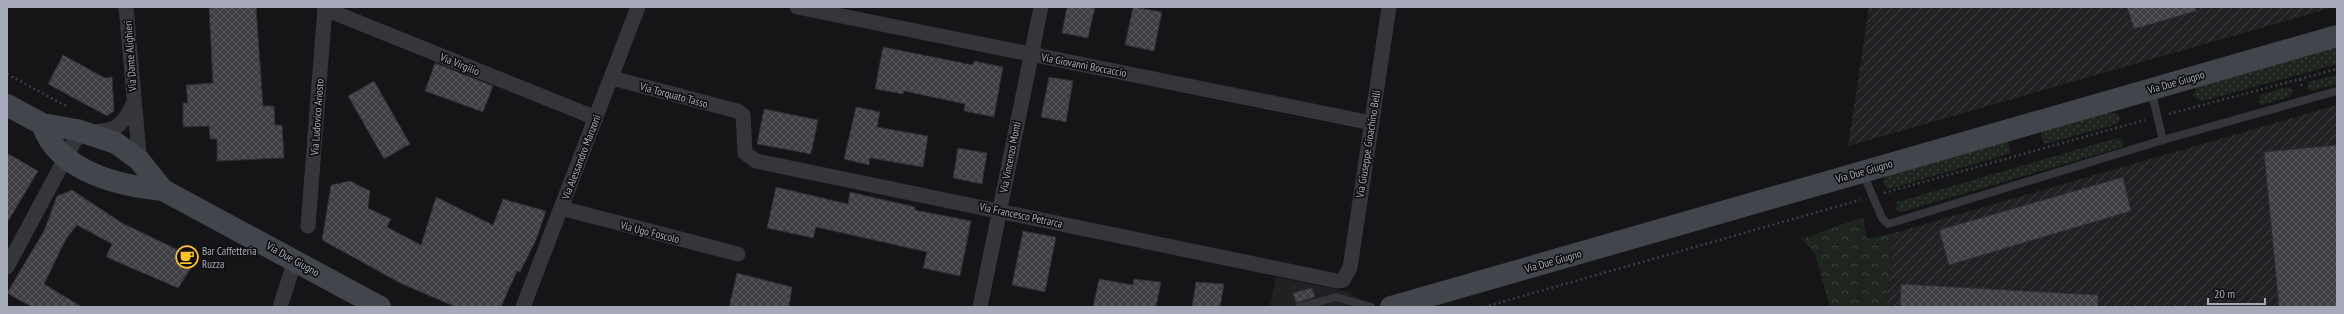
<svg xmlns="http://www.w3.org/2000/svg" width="2344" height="314" font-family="'PT Sans Narrow',sans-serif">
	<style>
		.built { fill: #212124 }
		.industrial { fill: url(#industrial-furrows) }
		.grass { fill: url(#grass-dots) }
		.forest { fill: url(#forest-crowns) }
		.building { fill: url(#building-cross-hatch); stroke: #2f2f33 }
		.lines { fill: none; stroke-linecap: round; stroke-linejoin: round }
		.path { stroke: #3b3d43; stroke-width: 2.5; stroke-dasharray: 2 3; stroke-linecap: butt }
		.lane { stroke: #35363c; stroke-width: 8 }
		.street { stroke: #35363c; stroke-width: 15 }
		.secondary { stroke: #43454c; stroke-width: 22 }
		.labels { text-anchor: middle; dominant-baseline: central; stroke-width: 3.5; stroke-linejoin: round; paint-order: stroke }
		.street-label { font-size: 11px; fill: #a6aab8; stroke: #101012 }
		.poi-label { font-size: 11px; fill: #a6aab8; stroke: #101012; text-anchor: start }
	</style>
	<defs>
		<pattern id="industrial-furrows" width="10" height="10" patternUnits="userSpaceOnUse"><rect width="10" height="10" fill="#212124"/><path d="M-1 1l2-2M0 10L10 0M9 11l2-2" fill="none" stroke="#3e3f42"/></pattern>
		<pattern id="grass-dots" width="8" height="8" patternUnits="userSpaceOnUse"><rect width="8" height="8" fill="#1d251e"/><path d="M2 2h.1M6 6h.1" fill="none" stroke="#3b423d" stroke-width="1.8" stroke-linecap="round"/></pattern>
		<pattern id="forest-crowns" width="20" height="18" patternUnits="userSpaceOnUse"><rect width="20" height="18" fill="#1d251e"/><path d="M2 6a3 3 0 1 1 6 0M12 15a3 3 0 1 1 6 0" fill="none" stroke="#3b423d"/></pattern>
		<pattern id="building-cross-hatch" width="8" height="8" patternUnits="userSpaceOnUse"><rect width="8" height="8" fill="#3f3f44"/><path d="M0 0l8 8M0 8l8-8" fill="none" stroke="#58585d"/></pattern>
	</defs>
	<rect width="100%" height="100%" fill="#151517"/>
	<path class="built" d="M1276,277L1349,292L1362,301L1343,307H1270Z"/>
	<path class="industrial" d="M1869,7H2334L1848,146Z
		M2337,105V307H1886L1894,233Z"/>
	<path class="grass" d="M2337,44V64L2203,101L2196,99L2193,95L2198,84Z
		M2337,75V84L2310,91L2307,88L2309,82Z
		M2288,87L2294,90L2290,97L2261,105L2258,102L2260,95Z
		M2102,112L2118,114L2120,119L2117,124L2044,144L2040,130Z
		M2117,138L2124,140L2122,147L1901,212L1896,209L1897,202Z
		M2007,140L2011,153L1893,188L1887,189L1883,183L1884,178L1889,175Z"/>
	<path class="forest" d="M1863,217L1867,239L1894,233L1886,307H1830L1815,254L1802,239Z"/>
	<path class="building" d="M209,7H256L263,106H274L275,125H282L284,158L217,161V139H210L209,126L183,127V103H188L186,85L213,83Z
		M1067,7H1095L1088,38L1062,33Z
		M1133,7L1162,12L1154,51L1125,45Z
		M2127,7H2196V11L2134,29Z
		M883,47L973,65L974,61L1003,67L994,117L964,111L965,104L904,91L903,94L875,89Z
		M63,55L105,78L112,77L114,111L107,116L48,84Z
		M435,63L493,86L483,112L425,91Z
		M1049,77L1073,81L1066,122L1041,117Z
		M374,81L410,144L384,159L348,96Z
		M856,107L880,112L877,127L928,136L923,167L870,158L869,165L844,159Z
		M764,109L818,120L811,154L757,144Z
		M2337,145V307H2279L2264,152Z
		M958,148L987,153L982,184L953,178Z
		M7,153L38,171L7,223Z
		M2123,177L2131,211L1949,265L1939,230Z
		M350,181L370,191L368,208L391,219L387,227L421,245L436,197L493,225L503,199L546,211L536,240L520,272L517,271L501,307H456L402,284L322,240L331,185Z
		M776,187L848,204L850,192L915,207V210L971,221L960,276L923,268L927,252L816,227L813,238L767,228Z
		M72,190L122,223L197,259L178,288L106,257L112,244L77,225L66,239L44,284L82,307H32L7,293L44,231L57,196Z
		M1023,231L1056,237L1045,292L1012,285Z
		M737,273L792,287L789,307H729Z
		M1099,279L1133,285L1134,279L1161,282L1156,307H1093Z
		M1196,282L1224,284L1220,307H1192Z
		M1901,284L2098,295V307H1900Z
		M1312,288L1315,297L1296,303L1293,293Z"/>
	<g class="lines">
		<path class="path" d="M7,74L68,107
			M2300,79L2302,88
			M2169,114L2337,69
			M1884,193L2145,120
			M1484,307L1860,200"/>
		<path class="lane" d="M2151,90L2163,140
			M1863,173L1882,218L1888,224L2163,140L2337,91
			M1299,307L1336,297L1371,307"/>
		<path class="street" d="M126,7L140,165
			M797,7L1372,123
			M325,9L596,118
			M612,78L737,111L743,115L745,153L756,161L1337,281L1343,280L1350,268L1389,7
			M561,208L738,254
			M308,226L325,7
			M7,267L75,140C98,121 114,146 133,104
			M280,307L295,260
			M523,307L638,7
			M980,307L1041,7"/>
		<path class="secondary" d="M7,105L42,124L77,130L116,143L139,160L163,190
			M42,124C58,172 120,186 163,190L380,307
			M1391,307L2337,36"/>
	</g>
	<defs>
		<g id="cafe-ring" transform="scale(1.15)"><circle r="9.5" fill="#101012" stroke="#ffc325" stroke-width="1.5"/><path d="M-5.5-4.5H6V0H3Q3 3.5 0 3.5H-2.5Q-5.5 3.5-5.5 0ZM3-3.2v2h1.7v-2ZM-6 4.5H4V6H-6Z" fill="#ffc325"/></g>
	</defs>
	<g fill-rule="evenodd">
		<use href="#cafe-ring" x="187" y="257"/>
	</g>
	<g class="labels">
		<g class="street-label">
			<text transform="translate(130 56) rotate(-94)">Via Dante Alighieri</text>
			<text transform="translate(460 64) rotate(22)">Via Virgilio</text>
			<text transform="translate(1084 65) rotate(11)">Via Giovanni Boccaccio</text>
			<text transform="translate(2176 82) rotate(-16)">Via Due Giugno</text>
			<text transform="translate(674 95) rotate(15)">Via Torquato Tasso</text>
			<text transform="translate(317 117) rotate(-86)">Via Ludovico Ariosto</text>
			<text transform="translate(1368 144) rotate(-81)">Via Giuseppe Gioachino Belli</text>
			<text transform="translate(581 157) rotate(-69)">Via Alessandro Manzoni</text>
			<text transform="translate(1010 157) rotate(-79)">Via Vincenzo Monti</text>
			<text transform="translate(1864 171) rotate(-16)">Via Due Giugno</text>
			<text transform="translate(1021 215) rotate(12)">Via Francesco Petrarca</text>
			<text transform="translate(650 232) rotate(14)">Via Ugo Foscolo</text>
			<text transform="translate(293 259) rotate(29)">Via Due Giugno</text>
			<text transform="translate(1553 261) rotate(-16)">Via Due Giugno</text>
		</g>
		<g class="poi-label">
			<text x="202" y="251">Bar Caffetteria<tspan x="202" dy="13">Ruzza</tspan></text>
		</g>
	</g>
	<rect width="2344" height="314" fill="none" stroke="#a6aab8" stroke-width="16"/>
	<path d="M2208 298v6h57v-6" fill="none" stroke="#a6aab8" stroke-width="2"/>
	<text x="2214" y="298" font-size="12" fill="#a6aab8" stroke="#101012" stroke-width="3" paint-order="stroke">20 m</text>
</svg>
